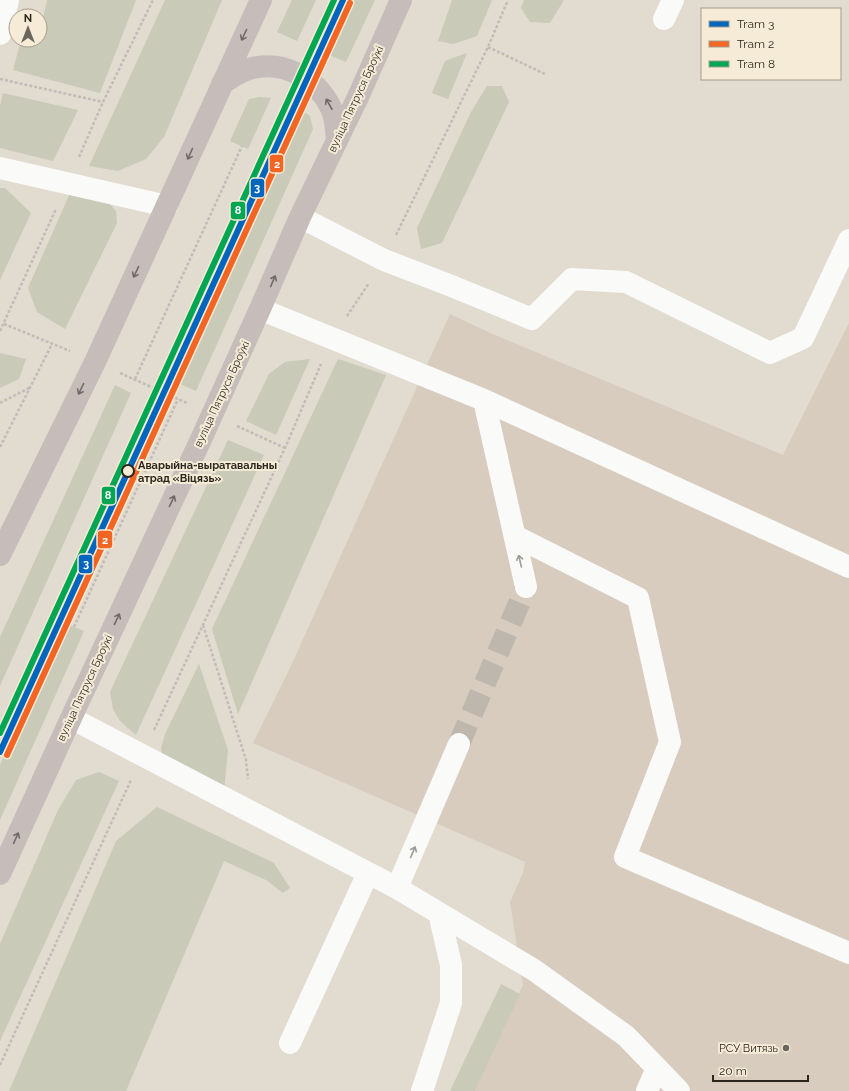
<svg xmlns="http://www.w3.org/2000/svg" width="849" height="1091" font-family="Raleway,sans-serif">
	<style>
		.industrial { fill: #d8ccbe }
		.green { fill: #c9cab7 }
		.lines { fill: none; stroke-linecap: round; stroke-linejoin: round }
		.minor-tunnel { stroke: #bdb7ad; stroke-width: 22; stroke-dasharray: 22 11; stroke-linecap: butt }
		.path { stroke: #c0bdb9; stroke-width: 2.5; stroke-dasharray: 3 2; stroke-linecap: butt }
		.minor { stroke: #fafaf8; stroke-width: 22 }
		.major { stroke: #c6bdba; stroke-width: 22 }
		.tram-1-casing { stroke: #f6ebd6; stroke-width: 9 }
		.tram-2-casing { stroke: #f6ebd6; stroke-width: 9 }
		.tram-3-casing { stroke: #f6ebd6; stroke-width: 9 }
		.tram-1 { stroke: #0065bd; stroke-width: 6 }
		.tram-2 { stroke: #f26522; stroke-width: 6 }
		.tram-3 { stroke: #00a651; stroke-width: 6 }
		.oneway { stroke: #716a65 }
		.oneway2 { stroke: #9d9b96 }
		.stop-dot { fill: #f6ebd6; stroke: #2b271f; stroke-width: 2 }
		.poi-dot { fill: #6b665d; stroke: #f6ebd6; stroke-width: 1.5 }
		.labels { text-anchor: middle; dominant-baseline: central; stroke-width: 4; stroke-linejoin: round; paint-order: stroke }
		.street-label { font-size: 11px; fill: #2b271f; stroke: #f6ebd6 }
		.stop-label { font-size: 11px; font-weight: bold; fill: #2b271f; stroke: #f6ebd6; text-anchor: start }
		.poi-label { font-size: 11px; fill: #2b271f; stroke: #f6ebd6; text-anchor: end }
		.line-badge { stroke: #f6ebd6; stroke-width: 1.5 }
		.badge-label { font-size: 11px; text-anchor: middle; font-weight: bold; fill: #fff }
	</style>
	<rect width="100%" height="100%" fill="#e1dbd0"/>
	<path class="industrial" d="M450,314L490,333L783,455L849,323V1091H475L523,985L510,902L523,873L525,862L253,743L290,668Z"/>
	<path class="green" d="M47,0H136L100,93L13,70L21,40H40V19H43Z
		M165,0H222L164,137L146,159L118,171L89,166Z
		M292,0H316L297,41L277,32Z
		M351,0H375L346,62L327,54Z
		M452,0H492L477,36L453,44L438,41Z
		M524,0H564L550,23L530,22L521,8Z
		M467,53L448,99L432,93L445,61Z
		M487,86H502L509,102L442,243L421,249L417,228L471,112Z
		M3,93L78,110L53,161L0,148V106Z
		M260,97L271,98L248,149L230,141L249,99Z
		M301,109L310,116L313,129L196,391L178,383Z
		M0,188H5L31,213L0,280Z
		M71,191L109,203L116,211L117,223L65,329L37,312L28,288Z
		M0,354V353L26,359L19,379L0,388Z
		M310,359L276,435L246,421L269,374L285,362Z
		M338,359L386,375L238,714L212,629Z
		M115,385L131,393L0,686V637Z
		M228,440L264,455L136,735L120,721L113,709L110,692Z
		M64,623L84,631L0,820V765Z
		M199,664L228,750L224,792L163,758L161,748L165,734Z
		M99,772L119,781L0,1041V944L58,810L76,780Z
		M157,807L274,863L290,888L283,893L266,880L224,861L126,1091H9L116,841Z
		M501,984L520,994L475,1091H450Z"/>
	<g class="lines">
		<path class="minor-tunnel" d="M459,744L526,587"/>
		<path class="path" d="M488,47L545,74
			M0,79L103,102
			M79,157L103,102L153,0
			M396,235L488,47L508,0
			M347,316L369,283
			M4,324L70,351
			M0,331L56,209
			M120,373L187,403
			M135,379L242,146
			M0,403L31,387
			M237,426L285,448
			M0,447L52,344
			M203,625L246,760L248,779
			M74,627L178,399
			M154,730L285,448L321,364
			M0,1065L131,780"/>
		<path class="minor" d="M664,19L673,0
			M0,34L8,0
			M0,168L167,206
			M300,217L384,260L449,285L532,319L572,279L626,282L770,353L803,338L849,240
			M260,309L484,400L526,587
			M484,400L849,567
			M515,536L638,598L670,742L625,857L849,953
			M71,718L397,888L534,970L626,1036L679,1091
			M397,888L459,744
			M290,1043L368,873
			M422,1091L451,1003V965L439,913
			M647,1091L657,1068"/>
		<path class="major" d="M222,84C230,78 238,73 249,69C282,59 317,78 331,108C336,118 336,130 337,141
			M0,555L95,362L261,0
			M0,874L71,718L202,437L260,309L300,217L358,97L401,0"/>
		<g class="tram-1-casing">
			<path id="tram-1" d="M0,752L343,0"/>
		</g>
		<g class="tram-2-casing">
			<path id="tram-2" d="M7,755L350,3"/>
		</g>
		<g class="tram-3-casing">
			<path id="tram-3" d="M0,733L334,0"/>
		</g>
		<use href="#tram-1" class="tram-1"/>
		<use href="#tram-2" class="tram-2"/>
		<use href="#tram-3" class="tram-3"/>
	</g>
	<defs><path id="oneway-shaft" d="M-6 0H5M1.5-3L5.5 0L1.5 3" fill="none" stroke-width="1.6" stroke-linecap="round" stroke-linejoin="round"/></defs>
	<g class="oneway">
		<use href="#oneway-shaft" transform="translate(244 35) rotate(115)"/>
		<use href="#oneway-shaft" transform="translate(329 104) rotate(-119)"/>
		<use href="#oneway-shaft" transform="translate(190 154) rotate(114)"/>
		<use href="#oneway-shaft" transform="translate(136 272) rotate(115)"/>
		<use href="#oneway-shaft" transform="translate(273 281) rotate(-67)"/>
		<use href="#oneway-shaft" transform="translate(81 389) rotate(116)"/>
		<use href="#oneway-shaft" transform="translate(172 501) rotate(-65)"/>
		<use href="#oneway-shaft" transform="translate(117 619) rotate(-65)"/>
		<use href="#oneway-shaft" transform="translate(16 838) rotate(-66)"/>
	</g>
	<g class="oneway2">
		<use href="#oneway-shaft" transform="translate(520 561) rotate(-103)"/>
		<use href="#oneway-shaft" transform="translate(413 852) rotate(-67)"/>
	</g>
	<circle class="stop-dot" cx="128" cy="471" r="6"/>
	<circle class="poi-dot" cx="786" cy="1048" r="4"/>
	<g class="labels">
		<g class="street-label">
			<text transform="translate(356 99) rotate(-65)">вуліца Пятруся Броўкі</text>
			<text transform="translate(222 394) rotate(-65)">вуліца Пятруся Броўкі</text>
			<text transform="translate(85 688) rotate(-65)">вуліца Пятруся Броўкі</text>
		</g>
		<g class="stop-label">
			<text x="138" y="465">Аварыйна-выратавальны<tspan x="138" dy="13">атрад «Віцязь»</tspan></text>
		</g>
		<g class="poi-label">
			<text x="778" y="1048">РСУ Витязь</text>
		</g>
	</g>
	<g class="line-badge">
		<rect x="269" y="154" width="15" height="19" rx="4" fill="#f26522"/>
		<rect x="250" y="178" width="15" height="20" rx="4" fill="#0065bd"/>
		<rect x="230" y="201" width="16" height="19" rx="4" fill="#00a651"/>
		<rect x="101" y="486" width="15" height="19" rx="4" fill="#00a651"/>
		<rect x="97" y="530" width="16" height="19" rx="4" fill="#f26522"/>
		<rect x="78" y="554" width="15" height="20" rx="4" fill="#0065bd"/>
	</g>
	<g class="badge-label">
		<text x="277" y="168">2</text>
		<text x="257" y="192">3</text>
		<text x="238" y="214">8</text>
		<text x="108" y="499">8</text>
		<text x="105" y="544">2</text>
		<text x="86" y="568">3</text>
	</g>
	<rect x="701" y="8" width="140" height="72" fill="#f6ebd6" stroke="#a59d8d"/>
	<rect x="709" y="21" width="20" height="6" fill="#0065bd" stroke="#a59d8d"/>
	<text x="737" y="28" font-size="12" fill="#2b271f">Tram 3</text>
	<rect x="709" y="41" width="20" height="6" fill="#f26522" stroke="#a59d8d"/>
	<text x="737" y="48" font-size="12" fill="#2b271f">Tram 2</text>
	<rect x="709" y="61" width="20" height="6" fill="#00a651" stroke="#a59d8d"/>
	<text x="737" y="68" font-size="12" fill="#2b271f">Tram 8</text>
	<g transform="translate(28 28)"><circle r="19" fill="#f6ebd6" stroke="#a59d8d"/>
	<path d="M0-3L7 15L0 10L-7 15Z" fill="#6b665d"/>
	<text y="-6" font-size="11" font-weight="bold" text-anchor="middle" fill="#2b271f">N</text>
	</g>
	<path d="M713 1075v6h95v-6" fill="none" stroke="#2b271f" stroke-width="2"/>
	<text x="719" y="1075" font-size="12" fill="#2b271f" stroke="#f6ebd6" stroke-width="3" paint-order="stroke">20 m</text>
</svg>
